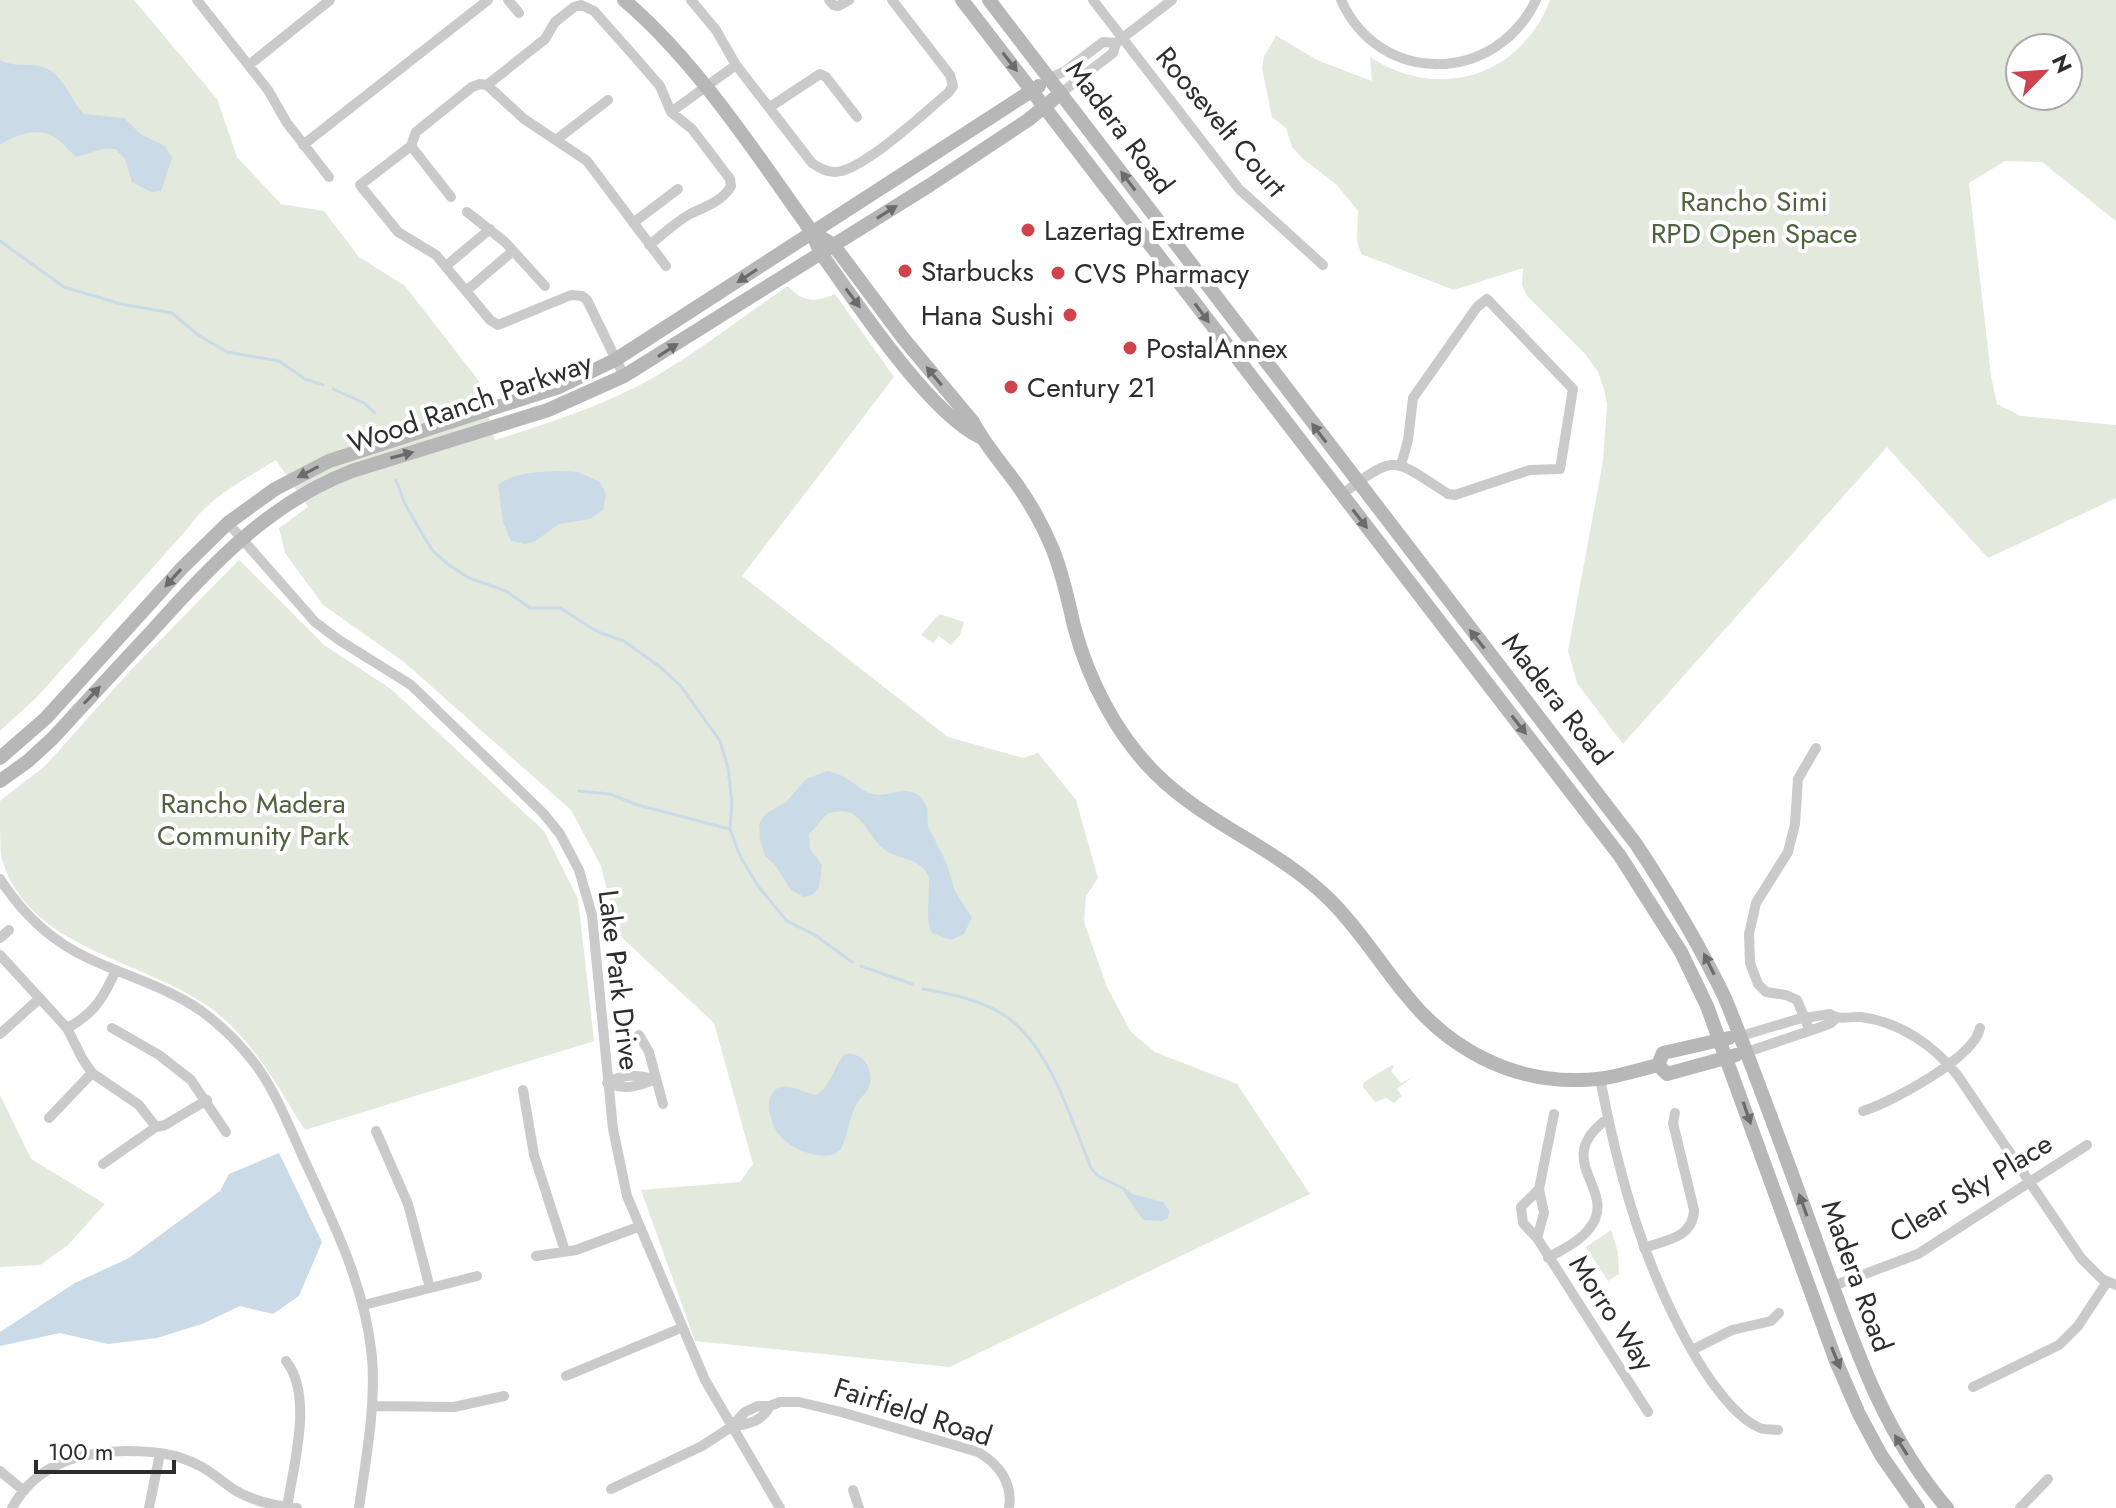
<svg xmlns="http://www.w3.org/2000/svg" width="2116" height="1508" font-family="Jost,sans-serif">
	<style>
		.green { fill: #e3e9dc; fill-rule: evenodd }
		.water { fill: #cadbe7 }
		.lines { fill: none; stroke-linecap: round; stroke-linejoin: round }
		.stream { stroke: #cadbe7; stroke-width: 3 }
		.street { stroke: #cacaca; stroke-width: 10 }
		.secondary { stroke: #b7b7b7; stroke-width: 14 }
		.oneway { fill: #6b6b6b }
		.poi-dot { fill: #d0424c; stroke: #fff; stroke-width: 3 }
		.labels { text-anchor: middle; dominant-baseline: central; stroke-width: 8; stroke-linejoin: round; paint-order: stroke }
		.street-label { font-size: 28px; fill: #2d2d2d; stroke: #fff }
		.park-label { font-size: 28px; fill: #506340; stroke: #fff }
		.poi-label { font-size: 28px; fill: #2d2d2d; stroke: #fff; text-anchor: start }
	</style>
	<rect width="100%" height="100%" fill="#fff"/>
	<path class="green" d="M0,0H134L217,99L237,157L281,204L324,211L359,257L405,286L479,381L495,440C536,427 578,414 617,396C677,370 734,322 788,286C802,302 815,303 835,294L894,377L742,576L948,737L1023,758L1038,753L1076,800L1098,878L1086,896L1084,922L1107,987L1131,1032L1155,1052L1237,1084L1310,1194L950,1367L695,1341L641,1190L740,1182L753,1164L714,1023L618,934L601,866L571,810L404,662L323,605L285,553L279,528L308,507L276,460C245,479 209,497 188,528L38,696L0,731Z
		M1550,0H2116V221L2042,162L2005,161L1969,183L1991,376L1997,404L2021,416L2116,425V498L1988,558L1887,447L1623,744L1577,683L1568,651L1603,461L1607,404L1604,389L1598,372L1586,355L1527,296L1522,285L1523,268L1454,290L1361,254L1357,240L1358,211L1337,185L1302,158L1292,147L1286,128L1272,117L1262,68L1264,56L1275,38V35L1317,60L1372,81L1370,57C1438,102 1521,77 1550,0ZM2020,48H2068V96H2020Z
		M239,560L324,645L391,689L544,831L578,899L594,1041L305,1130C278,1087 253,1040 212,1009C145,959 26,950 1,856C0,840 0,817 0,801L46,765L130,671Z
		M939,614L964,622L960,635L951,645L939,636L933,643L921,635Z
		M1392,1065L1394,1067L1391,1071L1401,1083L1414,1076L1397,1089L1402,1096L1394,1103L1386,1098L1375,1102L1363,1087L1364,1082Z
		M0,1095L31,1159L105,1204L68,1245L40,1265L0,1267Z
		M1611,1230L1618,1252L1619,1274L1608,1281L1586,1247Z"/>
	<path class="water" d="M0,60C15,68 28,62 43,67C64,74 70,100 84,114L124,118L142,135L165,146L172,158L161,191L151,192L132,182L125,159L115,149H102L77,157C69,152 65,144 57,139C40,126 16,134 0,145Z
		M563,471L578,472L600,482L606,495L603,510L590,519L559,524L534,542L525,544L511,541L503,522L498,485C516,471 541,472 563,471Z
		M827,771C850,775 857,790 872,794C890,798 905,784 921,797L927,807L928,826L946,862L955,891L972,918L964,934L951,940L932,933C923,917 933,883 927,873C918,858 897,859 885,850C871,840 866,821 851,813C843,810 835,811 827,814L809,834L810,849L822,865L819,888L812,895L804,897L791,890L775,865L765,856L760,840L759,824L765,814L786,802L806,779Z
		M845,1054C864,1051 876,1072 868,1089C865,1095 859,1099 856,1105C849,1118 848,1135 841,1149C834,1156 828,1156 818,1155C804,1153 790,1147 780,1136C770,1125 761,1092 781,1087C793,1084 805,1094 817,1095C832,1084 833,1067 845,1054Z
		M279,1153L322,1242L299,1296L273,1314L240,1306L202,1324L157,1338L108,1344L60,1333L0,1346V1332L75,1283L129,1258L220,1191L229,1174Z
		M1125,1188L1132,1194L1163,1202L1169,1211L1168,1218L1162,1221L1143,1220L1125,1194L1123,1190Z"/>
	<g class="lines">
		<path class="stream" d="M0,241L64,287L121,304L172,313L198,335L227,352L279,361L305,379L323,385
			M333,389L364,403L375,413
			M396,480L405,504L424,537L433,551L449,565L469,578L506,591L530,608H560L598,632L624,641L660,667L680,685L720,741L728,768L732,803L730,829L740,856L758,886L787,921L815,935L852,962
			M579,791L610,794L638,805L729,829
			M861,966L912,984
			M923,989C953,994 986,1001 1011,1020C1051,1052 1072,1121 1091,1168L1098,1176L1124,1189"/>
		<path class="street" d="M197,0L268,90L287,123L329,177
			M508,0L519,13
			M691,0L716,30L736,65L812,163C820,168 826,172 835,172C862,172 926,111 948,93L953,86L950,75L892,0
			M829,0L833,5L838,6L849,0
			M1093,0L1239,189L1323,265
			M1341,0C1380,87 1496,84 1536,0
			M249,65L330,0
			M1050,78L1065,71L1103,42L1116,43
			M487,85L524,119L587,161L666,266
			M1061,93L1113,53L1116,43L1172,0
			M770,107L820,74L826,77L857,117
			M671,112L736,65
			M556,140L608,100
			M303,145L488,0
			M411,146L360,185L398,232L436,255L490,320L498,325L571,295L582,296L587,300L624,376
			M451,197L411,146L416,132L472,87L480,84L487,85L545,39L555,22L574,7L581,5L594,11L634,56L660,86L671,112L692,129L730,179L731,186C723,201 705,207 690,214C676,222 662,235 649,245
			M467,212L505,242L545,286
			M633,223L678,189
			M446,266L490,229
			M466,291L513,251
			M1341,495C1397,453 1391,457 1448,494L1455,495L1530,470L1560,469L1573,389L1487,299L1477,307L1413,398L1408,440L1401,465
			M228,523L315,622L339,640L411,685L543,813L560,834L579,870L592,915L613,1129L627,1196L705,1380L780,1508
			M0,879C22,913 52,942 90,959C126,976 166,987 200,1010C221,1025 240,1044 256,1065C276,1093 289,1126 303,1157C333,1222 365,1285 372,1357C376,1407 366,1458 359,1508
			M0,938L9,930
			M0,955L67,1028L82,1058L92,1073L139,1105L156,1127
			M67,1028C94,1014 104,997 116,970
			M112,1028L159,1055L191,1080L226,1132
			M1810,1031L1797,1000L1786,995L1766,992L1758,984L1750,963L1749,934L1756,903L1788,852L1795,824L1798,779L1816,748
			M0,1034L39,999
			M639,1035L649,1052L663,1104
			M1741,1036L1798,1019L1830,1014C1840,1021 1849,1016 1861,1017C1900,1022 1935,1046 1958,1076L2081,1258L2102,1279L2116,1285
			M1747,1052L1821,1027L1831,1023L1836,1018
			M1600,1078C1619,1178 1646,1274 1698,1361C1711,1382 1736,1418 1760,1428C1765,1430 1773,1429 1778,1430
			M607,1083C626,1090 637,1087 656,1079
			M607,1083C624,1073 636,1075 655,1079
			M523,1090L534,1155L565,1251
			M1863,1111C1892,1102 1974,1058 1980,1028
			M49,1118L92,1073
			M376,1131L408,1204L430,1288
			M103,1164L156,1127L165,1125L207,1100
			M1539,1189L1521,1207L1523,1223L1537,1238L1648,1412
			M1537,1238L1544,1213L1539,1189L1554,1114
			M1644,1248C1666,1240 1693,1238 1694,1210L1673,1123L1675,1113
			M536,1256L576,1250L638,1227
			M1548,1258C1561,1250 1579,1242 1589,1229C1621,1190 1549,1162 1607,1119
			M1833,1286L1918,1254L2087,1145
			M364,1305L477,1276
			M1692,1350L1732,1330L1771,1321L1779,1313
			M286,1361C314,1396 293,1467 287,1508
			M566,1376L681,1328
			M1973,1387L2059,1345L2078,1326L2107,1282
			M372,1406L454,1407L504,1396
			M732,1427C749,1424 761,1422 770,1406
			M0,1471L24,1491
			M611,1489L702,1446L731,1427L745,1412L758,1406H770L780,1402H799L841,1412L978,1452C999,1464 1013,1483 1009,1508
			M853,1490L859,1508
			M12,1508C36,1464 79,1452 126,1451C151,1451 175,1453 198,1465C211,1471 221,1481 233,1489C252,1501 275,1506 297,1508
			M149,1508L160,1453
			M2020,1508L2048,1479"/>
		<path class="secondary" d="M624,0C698,63 756,154 812,232L820,252C855,301 929,413 980,437
			M962,0L1620,856L1681,952L1707,1006L1836,1361L1859,1414L1881,1455L1918,1508
			M989,0L1636,844C1669,894 1699,944 1725,998C1759,1082 1790,1168 1821,1254C1854,1344 1883,1434 1947,1508
			M812,232L832,244L841,255L903,338L973,422C985,445 1003,465 1018,486C1032,506 1044,528 1053,550C1063,575 1068,600 1074,626C1088,679 1116,734 1155,773C1207,825 1280,849 1331,901C1360,930 1381,965 1407,996C1449,1049 1512,1082 1580,1080C1606,1080 1632,1072 1658,1065
			M0,758L46,718L182,568L228,523L275,489L329,461L559,387L615,360L1039,86
			M0,781L28,761L53,738C86,702 119,666 153,630C210,566 270,502 352,471L548,410L624,376L930,185L1028,120L1061,93
			M1658,1065L1667,1074L1736,1055
			M1658,1065L1663,1053L1729,1038"/>
	</g>
	<defs><path id="oneway-solid" d="M-6-.8H1V-3.2L6.5 0L1 3.2V.8H-6Z" transform="scale(2)"/></defs>
	<g class="oneway">
		<use href="#oneway-solid" transform="translate(1010 62) rotate(52)"/>
		<use href="#oneway-solid" transform="translate(1128 181) rotate(-127)"/>
		<use href="#oneway-solid" transform="translate(887 212) rotate(-32)"/>
		<use href="#oneway-solid" transform="translate(747 276) rotate(147)"/>
		<use href="#oneway-solid" transform="translate(853 298) rotate(53)"/>
		<use href="#oneway-solid" transform="translate(1202 313) rotate(53)"/>
		<use href="#oneway-solid" transform="translate(668 350) rotate(-33)"/>
		<use href="#oneway-solid" transform="translate(934 376) rotate(-130)"/>
		<use href="#oneway-solid" transform="translate(1319 433) rotate(-127)"/>
		<use href="#oneway-solid" transform="translate(402 455) rotate(-15)"/>
		<use href="#oneway-solid" transform="translate(308 472) rotate(152)"/>
		<use href="#oneway-solid" transform="translate(1360 519) rotate(52)"/>
		<use href="#oneway-solid" transform="translate(173 578) rotate(132)"/>
		<use href="#oneway-solid" transform="translate(1477 639) rotate(-128)"/>
		<use href="#oneway-solid" transform="translate(92 695) rotate(-47)"/>
		<use href="#oneway-solid" transform="translate(1519 725) rotate(52)"/>
		<use href="#oneway-solid" transform="translate(1709 964) rotate(-116)"/>
		<use href="#oneway-solid" transform="translate(1747 1113) rotate(71)"/>
		<use href="#oneway-solid" transform="translate(1803 1205) rotate(-110)"/>
		<use href="#oneway-solid" transform="translate(1836 1358) rotate(68)"/>
		<use href="#oneway-solid" transform="translate(1901 1445) rotate(-122)"/>
	</g>
	<g class="poi-dot">
		<circle cx="1028" cy="230" r="8"/>
		<circle cx="905" cy="271" r="8"/>
		<circle cx="1058" cy="273" r="8"/>
		<circle cx="1070" cy="315" r="8"/>
		<circle cx="1130" cy="348" r="8"/>
		<circle cx="1011" cy="387" r="8"/>
	</g>
	<g class="labels">
		<g class="street-label">
			<text transform="translate(1221 122) rotate(50)">Roosevelt Court</text>
			<text transform="translate(1120 127) rotate(53)">Madera Road</text>
			<text transform="translate(470 403) rotate(-19)">Wood Ranch Parkway</text>
			<text transform="translate(1557 699) rotate(52)">Madera Road</text>
			<text transform="translate(619 980) rotate(83)">Lake Park Drive</text>
			<text transform="translate(1971 1188) rotate(-31)">Clear Sky Place</text>
			<text transform="translate(1857 1276) rotate(70)">Madera Road</text>
			<text transform="translate(1612 1313) rotate(57)">Morro Way</text>
			<text transform="translate(913 1412) rotate(18)">Fairfield Road</text>
		</g>
		<g class="park-label">
			<text x="1754" y="201">Rancho Simi<tspan x="1754" dy="32">RPD Open Space</tspan></text>
			<text x="253" y="803">Rancho Madera<tspan x="253" dy="32">Community Park</tspan></text>
		</g>
		<g class="poi-label">
			<text x="1044" y="230">Lazertag Extreme</text>
			<text x="921" y="271">Starbucks</text>
			<text x="1074" y="273">CVS Pharmacy</text>
			<text x="1054" y="315" text-anchor="end">Hana Sushi</text>
			<text x="1146" y="348">PostalAnnex</text>
			<text x="1027" y="387">Century 21</text>
		</g>
	</g>
	<g transform="translate(2044 72) rotate(65)"><circle r="38" fill="#ffffff" stroke="#ababab" stroke-width="2"/>
	<path d="M0-6L14 30L0 20L-14 30Z" fill="#d0424c"/>
	<text y="-12" font-size="22" font-weight="bold" text-anchor="middle" fill="#2d2d2d">N</text>
	</g>
	<path d="M36 1460v12h138v-12" fill="none" stroke="#2d2d2d" stroke-width="4"/>
	<text x="48" y="1460" font-size="24" fill="#2d2d2d" stroke="#ffffff" stroke-width="6" paint-order="stroke">100 m</text>
</svg>
